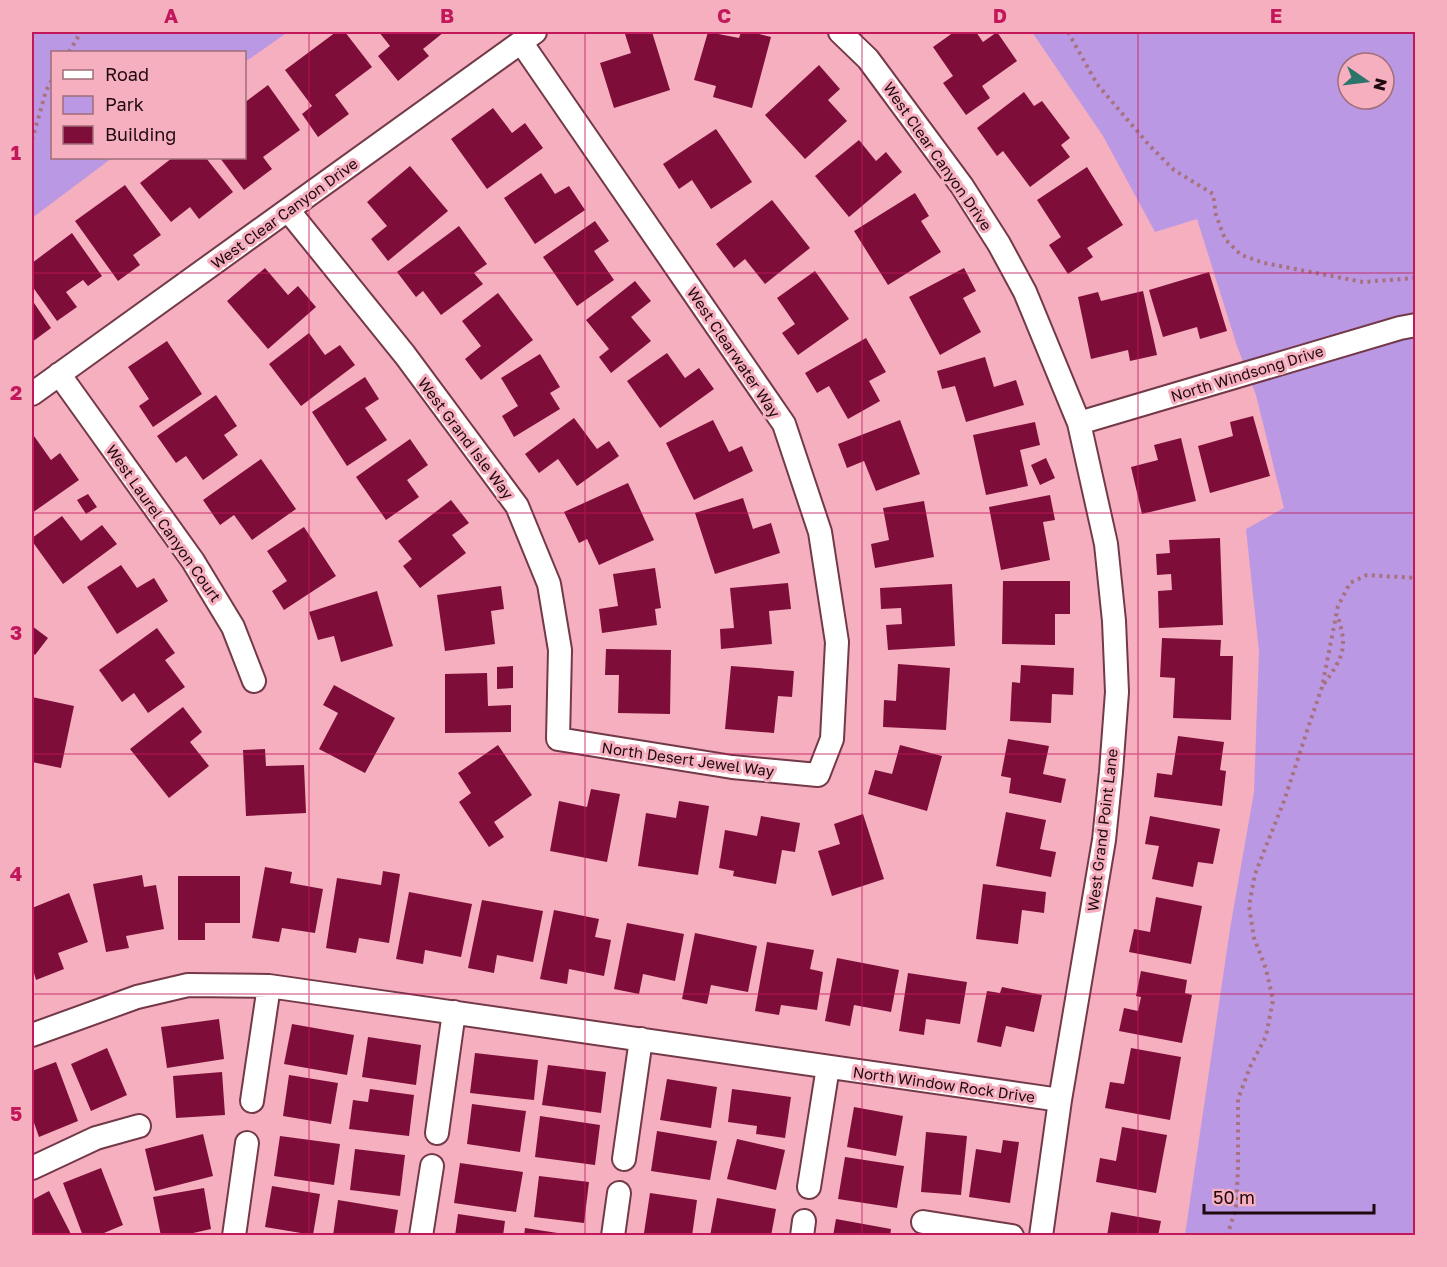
<svg xmlns="http://www.w3.org/2000/svg" width="1447" height="1267" font-family="'Golos Text',sans-serif">
	<style>
		.green { fill: #bb98e3; fill-rule: evenodd }
		.building { fill: #7f0d3a }
		.lines { fill: none; stroke-linecap: round; stroke-linejoin: round }
		.minor-casing { stroke: #733948; stroke-width: 26 }
		.path { stroke: #a7727e; stroke-width: 4; stroke-dasharray: 3 4.5; stroke-linecap: butt }
		.minor { stroke: #fff; stroke-width: 22 }
		.grid { fill: none; stroke: #c2185b; stroke-width: 1.5; stroke-opacity: 0.55 }
		.labels { text-anchor: middle; dominant-baseline: central; stroke-width: 6; stroke-linejoin: round; paint-order: stroke }
		.street-label { font-size: 15px; fill: #20090f; stroke: #f5afbe }
		.neatline { fill: none; stroke: #c2185b; stroke-width: 2 }
		.grid-label { font-size: 20px; text-anchor: middle; font-weight: bold; fill: #c2185b }
	</style>
	<rect width="100%" height="100%" fill="#f5afbe"/>
	<path class="green" d="M32,32H288L245,62L244,52H52V158H112L32,218Z
		M1032,32H1415V1235H1185L1230,929L1254,792L1259,651L1246,529L1284,508L1256,395L1237,346L1197,219L1155,232L1103,136ZM1348,63H1384V99H1348Z"/>
	<path class="building" d="M336,32H345L372,67L335,95L349,114L318,137L302,114L312,106L285,70Z
		M379,32H444L423,49L429,56L398,81L378,56L390,46Z
		M633,32H652L670,90L614,108L600,63L631,53L625,34Z
		M708,32L739,38L741,32H751L771,37L752,108L713,97L716,86L694,80Z
		M954,32H976L983,42L997,32L1017,61L982,86L990,98L966,115L943,83L953,76L933,47Z
		M819,65L840,89L828,100L847,121L805,159L765,115Z
		M268,85L300,130L263,157L272,169L244,190L220,158H244V103Z
		M1024,92L1034,106L1042,101L1070,138L1061,145L1070,157L1030,187L1003,151L997,156L977,128Z
		M493,108L512,133L525,123L543,148L487,189L451,139Z
		M716,129L752,182L711,209L692,180L679,189L663,164Z
		M859,140L876,161L886,152L902,172L849,217L815,176Z
		M172,158H206L233,192L199,219L190,207L171,222L140,183Z
		M410,166L448,211L388,261L371,239L387,226L367,202Z
		M1087,167L1123,225L1087,248L1093,257L1068,274L1049,245L1061,237L1037,200Z
		M541,173L555,194L569,186L585,210L535,244L504,198Z
		M125,185L161,235L133,255L140,265L118,281L75,221Z
		M915,193L929,216L921,221L941,252L888,285L854,231Z
		M772,200L810,248L765,284L745,259L734,268L716,244Z
		M595,221L609,241L594,251L614,280L577,306L543,257Z
		M459,226L487,264L474,273L483,284L441,315L423,291L416,297L397,272Z
		M72,233L102,276L88,286L83,280L66,292L77,307L57,321L32,286V263Z
		M265,268L288,295L298,286L316,307L268,349L227,301Z
		M964,268L976,291L963,298L981,332L940,355L909,297Z
		M815,271L849,319L798,355L782,333L795,324L777,298Z
		M1209,272L1227,331L1200,339L1197,327L1163,337L1149,290Z
		M635,281L651,301L631,317L651,341L611,373L599,357L609,349L586,320Z
		M1143,291L1157,355L1130,361L1128,350L1091,359L1078,297L1098,292L1101,301Z
		M498,293L533,340L481,380L465,359L481,346L462,321Z
		M32,300L51,328L32,342Z
		M309,333L325,355L340,345L355,365L301,406L269,364Z
		M866,338L886,372L869,381L880,401L848,419L829,386L817,393L805,373Z
		M167,341L202,394L153,427L139,406L149,399L128,367Z
		M667,353L685,378L699,368L714,389L660,428L627,381Z
		M540,354L560,387L550,393L560,409L514,437L502,416L518,406L501,378Z
		M985,357L994,387L1016,380L1024,405L966,422L955,386L942,389L937,371Z
		M365,377L379,399L365,408L387,440L347,466L312,412Z
		M216,395L237,426L224,435L238,455L203,480L186,456L176,463L157,436Z
		M1253,416L1270,476L1210,493L1198,446L1233,436L1230,422Z
		M574,418L597,449L609,441L619,456L577,486L558,459L539,473L525,454Z
		M713,420L729,452L742,446L753,471L694,500L666,443Z
		M900,420L920,474L876,491L864,461L847,468L838,444Z
		M1035,422L1040,445L1020,450L1028,486L986,495L973,435Z
		M34,436L51,460L60,453L79,480L32,513V438Z
		M1181,438L1196,501L1142,514L1131,467L1158,460L1154,445Z
		M410,439L428,465L407,480L419,497L386,520L356,477Z
		M1046,458L1055,478L1040,485L1031,465Z
		M261,459L296,509L252,540L234,515L220,525L203,500Z
		M628,483L654,540L599,565L587,539L579,543L564,512Z
		M88,494L97,507L86,514L77,500Z
		M1050,495L1055,520L1043,522L1050,560L1001,570L989,507Z
		M743,498L753,529L771,523L780,553L715,574L695,513Z
		M451,500L469,523L452,535L466,553L420,588L403,566L412,559L398,541Z
		M924,501L934,557L875,568L871,544L889,540L883,508Z
		M62,516L81,541L102,525L117,544L63,584L32,541V538Z
		M304,527L336,576L284,610L272,591L287,581L267,551Z
		M1220,538L1223,625L1159,628L1158,591L1172,590L1171,574L1157,575L1156,554L1170,553L1169,540Z
		M121,565L137,588L154,578L168,601L117,634L87,587Z
		M655,568L661,608L655,609L657,625L602,633L599,609L618,606L613,574Z
		M1003,581H1070V614H1055V645L1002,644Z
		M788,583L791,609L769,611L772,644L721,649L720,629L734,628L730,588Z
		M952,584L955,646L888,650L886,625L902,624L901,608L881,609L880,588Z
		M501,586L504,609L491,611L495,644L445,651L437,595Z
		M377,591L393,646L341,662L334,636L318,640L309,612Z
		M32,626L48,638L35,655L32,652Z
		M157,628L175,653L165,660L185,687L148,713L134,693L122,702L99,670Z
		M1162,638L1221,640L1220,656H1233L1231,720L1173,718L1175,678L1160,677Z
		M606,649L671,650L670,714L618,713L619,675H605Z
		M898,664L950,668L946,730L883,727L884,700L896,701Z
		M1021,665L1074,668L1073,695L1052,694L1051,723L1010,721L1012,682L1020,683Z
		M513,666V688L497,689V667Z
		M731,666L794,671L792,697L778,696L774,733L725,729Z
		M487,673L488,706L511,705V732L445,733V674Z
		M334,685L395,718L365,773L319,749L338,713L323,705Z
		M32,697L74,706L61,768L32,762Z
		M183,707L202,732L190,742L209,766L169,798L130,749Z
		M1178,736L1224,742L1220,770L1226,771L1222,806L1154,797L1157,773L1172,775Z
		M1008,739L1049,746L1043,774L1066,779L1061,803L1009,793L1011,778L1001,776Z
		M498,745L532,795L494,822L504,837L489,847L459,802L471,793L458,773Z
		M900,745L942,756L927,811L868,794L875,770L892,774Z
		M265,749L266,766L304,765L306,813L246,816L243,750Z
		M591,789L620,794L607,862L550,851L559,801L587,807Z
		M679,801L709,806L698,875L638,866L646,813L676,818Z
		M1006,812L1046,820L1040,849L1056,852L1051,877L996,866Z
		M863,814L884,879L832,896L818,851L840,844L834,824Z
		M761,816L800,823L795,852L782,850L776,884L733,876L734,871L719,868L725,830L757,836Z
		M1150,816L1220,829L1213,864L1198,862L1193,887L1152,879L1159,846L1145,844Z
		M265,867L292,872L290,883L323,889L315,933L282,928L279,942L252,938Z
		M383,871L400,874L389,943L359,938L356,953L326,948L337,878L381,885Z
		M142,875L144,887L156,885L164,929L126,936L129,948L106,952L93,884Z
		M178,876H240V923H205V940H178Z
		M983,884L1046,892L1044,913L1022,910L1018,944L976,939Z
		M409,892L472,904L461,957L425,950L423,964L396,959Z
		M69,893L88,942L58,953L64,969L36,980L32,966V908Z
		M1156,897L1202,906L1191,964L1129,952L1134,929L1150,932Z
		M482,900L543,911L533,962L497,955L494,973L468,968Z
		M554,910L599,919L595,937L611,940L604,976L569,969L567,984L540,979Z
		M627,923L684,934L675,981L643,974L639,994L614,989Z
		M695,933L757,946L748,992L711,985L707,1004L682,999Z
		M767,942L814,950L810,969L823,972L817,1010L781,1005L779,1015L755,1011Z
		M837,958L899,970L891,1012L854,1005L850,1026L825,1021Z
		M1141,971L1187,980L1185,993L1192,995L1182,1043L1119,1031L1124,1008L1138,1011L1141,997L1136,996Z
		M908,973L967,982L960,1024L926,1019L924,1035L899,1031Z
		M1002,987L1042,995L1034,1032L1006,1026L1001,1047L977,1042L987,991L1000,993Z
		M219,1019L224,1059L167,1068L161,1027Z
		M292,1024L354,1035L347,1075L284,1064Z
		M368,1037L421,1045L416,1085L362,1077Z
		M107,1048L127,1095L91,1111L71,1064Z
		M1131,1048L1181,1057L1170,1120L1105,1108L1110,1082L1124,1084Z
		M475,1053L538,1060L534,1100L470,1093Z
		M56,1062L78,1121L39,1137L32,1117V1071Z
		M548,1065L606,1072L601,1113L542,1105Z
		M222,1072L225,1115L176,1118L173,1076Z
		M289,1075L338,1083L331,1124L283,1116Z
		M667,1079L717,1087L711,1128L660,1120Z
		M370,1089L414,1095L409,1136L349,1129L353,1100L368,1102Z
		M732,1089L791,1097L785,1138L756,1134L757,1126L728,1122Z
		M472,1104L526,1111L520,1152L467,1144Z
		M854,1107L903,1116L896,1156L847,1147Z
		M540,1116L600,1125L595,1165L535,1157Z
		M1122,1127L1167,1135L1156,1193L1096,1182L1100,1158L1116,1161Z
		M657,1131L717,1141L710,1180L651,1171Z
		M926,1132L967,1136L961,1195L921,1192Z
		M203,1134L213,1176L155,1191L145,1149Z
		M280,1136L340,1144L334,1185L274,1176Z
		M737,1139L785,1150L776,1190L727,1179Z
		M1003,1140L1019,1142L1010,1203L969,1197L976,1149L1001,1153Z
		M355,1149L405,1155L400,1196L350,1190Z
		M845,1157L904,1166L897,1208L838,1199Z
		M460,1163L523,1172L516,1212L454,1203Z
		M101,1168L123,1225L97,1236H83L63,1183Z
		M539,1176L589,1182L584,1223L534,1217Z
		M272,1186L320,1194L313,1235L265,1227Z
		M204,1188L211,1229L180,1236H161L153,1197Z
		M49,1191L72,1236H32V1200Z
		M650,1193L697,1200L692,1236H660L644,1233Z
		M717,1198L776,1209L771,1236H710Z
		M338,1200L398,1210L394,1236H333Z
		M1111,1212L1161,1221L1158,1236H1107Z
		M458,1214L505,1221L503,1236H455Z
		M836,1219L891,1229L890,1236H833Z
		M525,1228L564,1234V1236H524Z"/>
	<g class="lines">
		<g class="minor-casing">
			<path id="minor" d="M840,32L868,59L962,186L999,244L1025,292L1079,423L1106,544L1114,621L1117,692L1111,772L1104,840L1060,1100L1041,1236
				M288,210L405,355L517,506L549,584L560,650L558,739L732,767L818,775L832,739L837,642L820,532L784,424L521,42
				M59,374L193,561L233,627L254,681
				M32,394L535,32
				M1079,423L1400,328L1416,325
				M32,1035L137,997L188,985L269,986L1060,1100
				M252,1101L269,986
				M437,1133L454,1012
				M624,1159L641,1039
				M32,1168L96,1138L139,1126
				M809,1187L828,1067
				M923,1222L1012,1236
				M234,1236L247,1143
				M421,1236L432,1166
				M613,1236L619,1193
				M802,1236L804,1221"/>
		</g>
		<path class="path" d="M1068,32L1097,84L1149,145L1174,170L1213,194L1216,215L1225,239L1241,255L1264,263L1363,282L1416,278
			M69,52L81,32
			M32,140L46,91L52,80
			M1324,684C1344,656 1348,647 1337,614
			M1227,1236L1236,1208L1238,1168V1099L1250,1067L1266,1036L1273,1000L1266,969L1254,938L1249,906L1255,874L1284,801L1310,722L1322,687L1338,606L1350,583L1367,575L1416,578"/>
		<use href="#minor" class="minor"/>
	</g>
	<path class="grid" d="M309,32V1236M585,32V1236M862,32V1236M1138,32V1236M32,273H1416M32,513H1416M32,754H1416M32,994H1416"/>
	<g class="labels">
		<g class="street-label">
			<text transform="translate(938 156) rotate(55)">West Clear Canyon Drive</text>
			<text transform="translate(284 213) rotate(-36)">West Clear Canyon Drive</text>
			<text transform="translate(734 352) rotate(56)">West Clearwater Way</text>
			<text transform="translate(1247 373) rotate(-17)">North Windsong Drive</text>
			<text transform="translate(466 438) rotate(53)">West Grand Isle Way</text>
			<text transform="translate(164 523) rotate(55)">West Laurel Canyon Court</text>
			<text transform="translate(688 759) rotate(8)">North Desert Jewel Way</text>
			<text transform="translate(1102 830) rotate(-83)">West Grand Point Lane</text>
			<text transform="translate(944 1084) rotate(8)">North Window Rock Drive</text>
		</g>
	</g>
	<rect width="1447" height="1267" fill="none" stroke="#f5afbe" stroke-width="66"/>
	<rect x="51" y="51" width="195" height="108" fill="#f5afbe" stroke="#a06d78" stroke-width="1.5"/>
	<rect x="63" y="70" width="30" height="9" fill="#ffffff" stroke="#a06d78" stroke-width="1.5"/>
	<text x="105" y="81" font-size="18" fill="#20090f">Road</text>
	<rect x="63" y="96" width="30" height="18" fill="#bb98e3" stroke="#a06d78" stroke-width="1.5"/>
	<text x="105" y="111" font-size="18" fill="#20090f">Park</text>
	<rect x="63" y="126" width="30" height="18" fill="#7f0d3a" stroke="#a06d78" stroke-width="1.5"/>
	<text x="105" y="141" font-size="18" fill="#20090f">Building</text>
	<g transform="translate(1366 81) rotate(104)"><circle r="28" fill="#f5afbe" stroke="#a06d78" stroke-width="1.5"/>
	<path d="M0-4.5L10 22L0 15L-10 22Z" fill="#2c746c"/>
	<text y="-9" font-size="16" font-weight="bold" text-anchor="middle" fill="#20090f">N</text>
	</g>
	<path d="M1204 1204v9h170v-9" fill="none" stroke="#20090f" stroke-width="3"/>
	<text x="1213" y="1204" font-size="18" fill="#20090f" stroke="#f5afbe" stroke-width="4.5" paint-order="stroke">50 m</text>
	<rect x="33" y="33" width="1381" height="1201" class="neatline"/>
	<g class="grid-label">
		<text x="171" y="23">A</text>
		<text x="447" y="23">B</text>
		<text x="724" y="23">C</text>
		<text x="1000" y="23">D</text>
		<text x="1276" y="23">E</text>
		<text x="16" y="160">1</text>
		<text x="16" y="400">2</text>
		<text x="16" y="640">3</text>
		<text x="16" y="881">4</text>
		<text x="16" y="1121">5</text>
	</g>
</svg>
